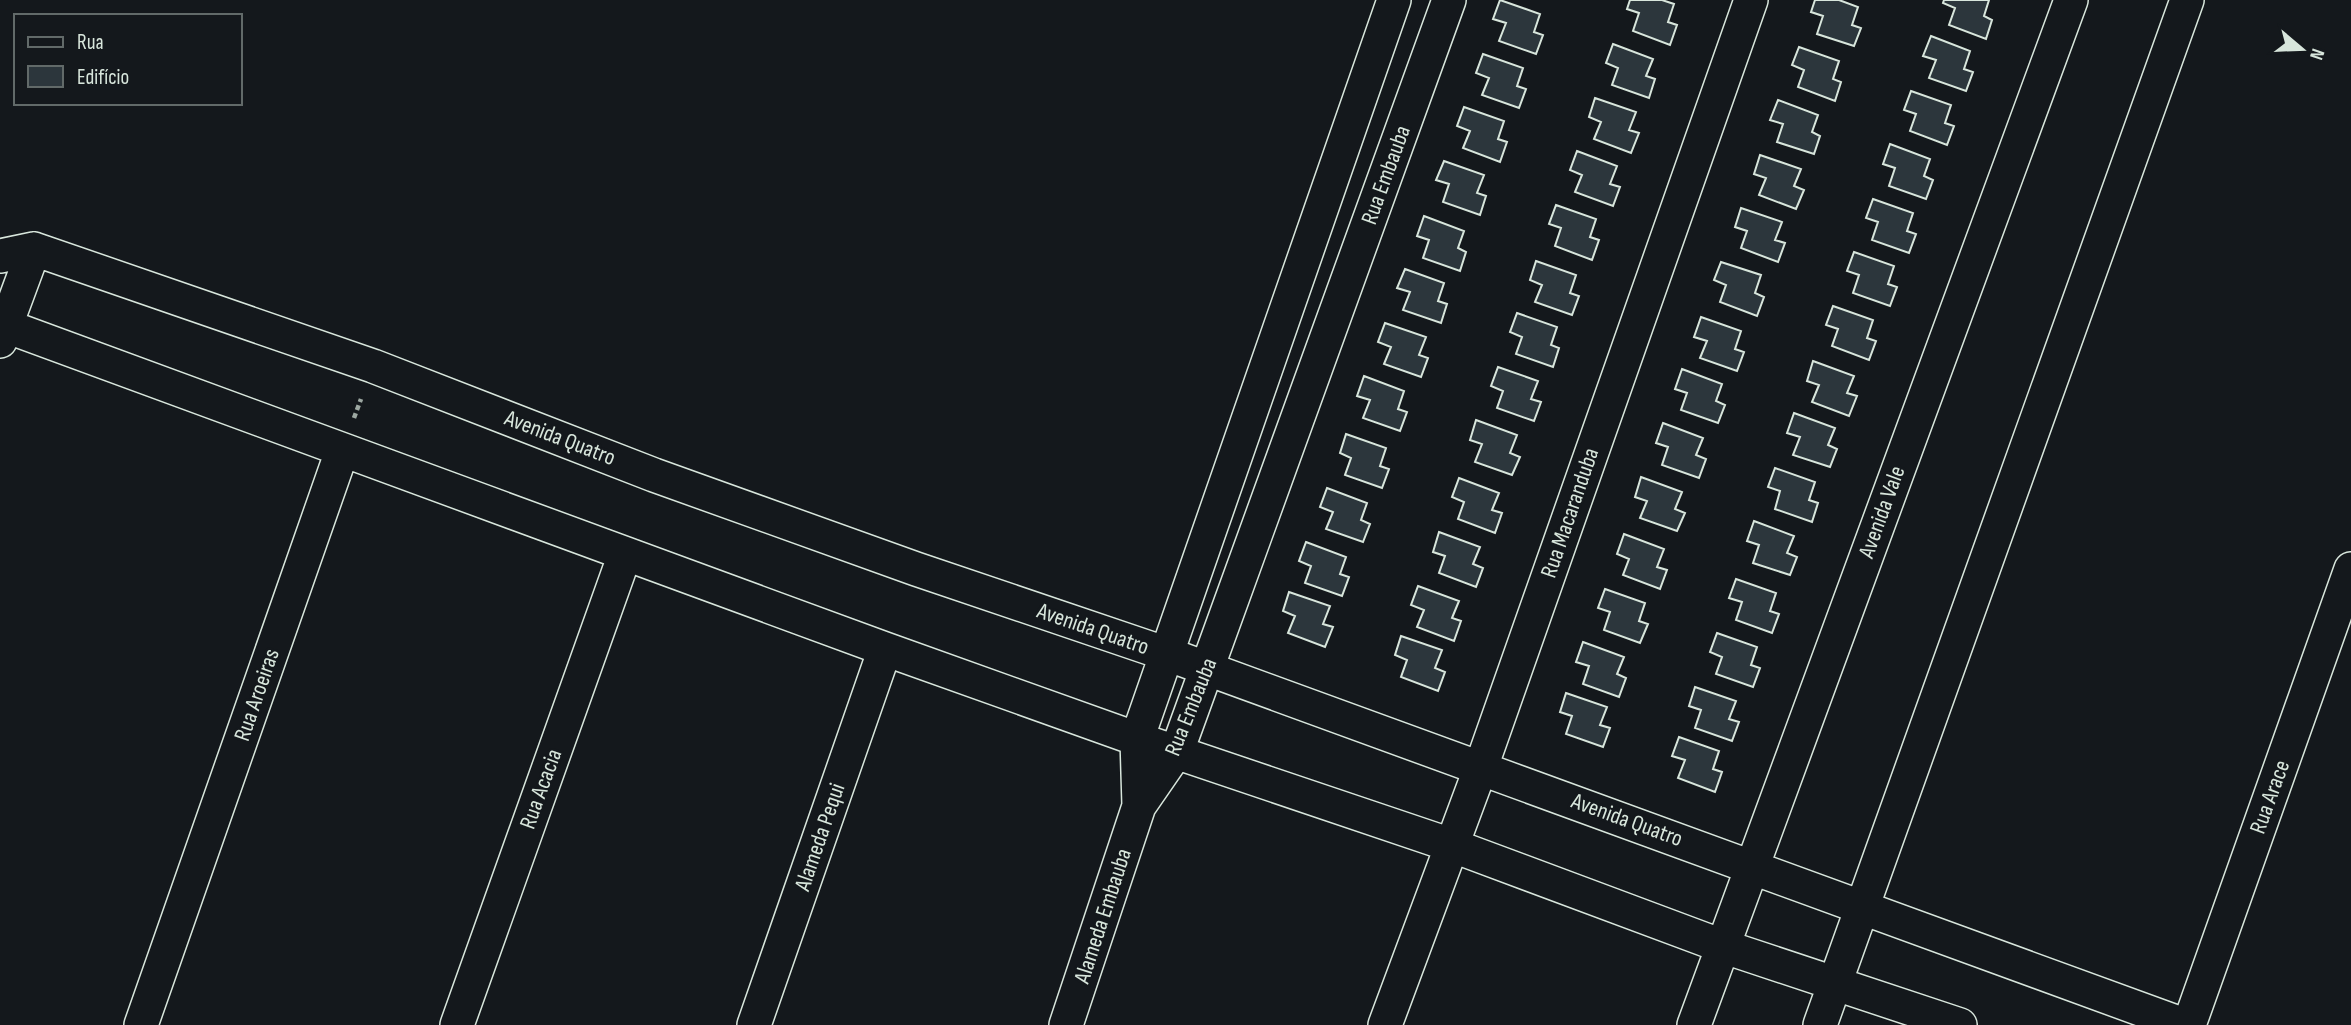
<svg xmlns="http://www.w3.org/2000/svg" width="2351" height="1025" font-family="'Sofia Sans Condensed',sans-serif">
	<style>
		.building { fill: #2c363c; stroke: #d8e6dc; stroke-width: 2 }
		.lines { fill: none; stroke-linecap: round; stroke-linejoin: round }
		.street-casing { stroke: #d8e6dc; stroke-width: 36 }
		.path { stroke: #9da8a2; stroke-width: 4.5; stroke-dasharray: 5 3.5; stroke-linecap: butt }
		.street { stroke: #14181c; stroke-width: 33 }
		.labels { text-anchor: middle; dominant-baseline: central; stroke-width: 5; stroke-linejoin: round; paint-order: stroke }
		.street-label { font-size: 23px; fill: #d8e6dc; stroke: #14181c }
	</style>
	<rect width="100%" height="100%" fill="#14181c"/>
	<path class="building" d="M1500,0L1540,14L1534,32L1543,35L1536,54L1499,41L1506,23L1493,19Z
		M1630,0H1662L1674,4L1668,22L1677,25L1670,45L1633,31L1639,13L1627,9Z
		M1815,0H1839L1858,7L1852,25L1861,28L1854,46L1817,34L1823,16L1811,12Z
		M1944,0H1989L1984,16L1992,20L1986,39L1949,25L1955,8L1943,3Z
		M1931,36L1970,51L1964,69L1973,72L1966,91L1929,78L1936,60L1923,56Z
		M1613,44L1653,59L1646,76L1655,79L1649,98L1612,85L1618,68L1606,63Z
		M1799,47L1839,61L1833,79L1841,82L1835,101L1798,87L1804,70L1792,65Z
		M1483,54L1523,68L1517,86L1526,89L1519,108L1482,95L1489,78L1476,73Z
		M1911,91L1951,105L1945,123L1954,126L1947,145L1910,131L1916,114L1904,110Z
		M1595,98L1636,112L1629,130L1639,133L1631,153L1594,139L1601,122L1589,117Z
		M1778,100L1818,115L1812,132L1820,136L1814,154L1777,142L1783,124L1770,120Z
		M1464,107L1504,121L1498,139L1507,142L1500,162L1463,148L1470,131L1457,126Z
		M1890,144L1930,159L1924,176L1933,180L1926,199L1889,186L1895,168L1883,164Z
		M1577,151L1617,166L1610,184L1620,187L1613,206L1575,192L1582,175L1570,170Z
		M1760,155L1801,169L1794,186L1804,190L1796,209L1759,195L1766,178L1754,174Z
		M1444,161L1484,175L1477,193L1486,196L1480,215L1443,202L1449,184L1436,180Z
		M1873,199L1913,213L1907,231L1916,234L1909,253L1872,240L1878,222L1866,218Z
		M1556,205L1596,219L1590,237L1599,240L1592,260L1555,246L1561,228L1549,224Z
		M1741,208L1782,222L1775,240L1785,243L1778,262L1741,248L1747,231L1735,227Z
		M1424,216L1464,231L1458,248L1466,252L1460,271L1423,258L1429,240L1417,236Z
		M1854,252L1894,266L1888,284L1897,287L1890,306L1853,293L1859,275L1847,271Z
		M1536,261L1576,275L1570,293L1579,296L1572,315L1535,302L1542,285L1530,280Z
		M1721,262L1761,275L1755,293L1764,297L1757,316L1720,302L1726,285L1714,280Z
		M1405,269L1444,283L1438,301L1447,304L1441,323L1403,310L1410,292L1397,288Z
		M1833,306L1873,320L1867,338L1876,341L1869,360L1832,346L1838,329L1826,325Z
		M1517,313L1557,327L1551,345L1559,348L1553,367L1516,354L1522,337L1510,332Z
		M1701,317L1741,331L1735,349L1744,352L1737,371L1700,358L1707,341L1694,337Z
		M1385,323L1426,337L1419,355L1428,358L1421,377L1384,364L1391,347L1378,342Z
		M1813,361L1854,376L1847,393L1857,396L1849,416L1812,402L1819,385L1807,381Z
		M1498,367L1538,381L1531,399L1541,402L1534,421L1497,408L1503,391L1491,386Z
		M1682,369L1722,384L1716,401L1725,405L1718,423L1681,410L1687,393L1675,389Z
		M1364,376L1404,391L1398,409L1407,412L1400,431L1363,418L1370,400L1357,396Z
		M1794,413L1835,428L1828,445L1837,449L1830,467L1793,455L1800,437L1787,433Z
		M1476,420L1517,435L1510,453L1520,457L1512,475L1475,462L1482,444L1470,440Z
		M1663,423L1703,438L1696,455L1706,459L1699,478L1662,465L1668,447L1656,443Z
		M1346,434L1386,448L1380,466L1389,469L1382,488L1345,475L1351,458L1340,453Z
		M1775,468L1815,482L1809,500L1818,503L1812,522L1775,509L1780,491L1768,487Z
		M1641,477L1682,492L1675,509L1685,513L1677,531L1640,518L1647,501L1635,497Z
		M1459,478L1499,493L1492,510L1502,513L1495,533L1458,519L1464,502L1452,497Z
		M1327,488L1367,503L1361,520L1370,524L1363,542L1326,529L1333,512L1320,507Z
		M1754,521L1794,536L1787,553L1797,557L1790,575L1753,563L1759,545L1747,541Z
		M1439,532L1480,547L1473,564L1483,568L1476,587L1439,573L1445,556L1433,552Z
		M1624,534L1664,549L1657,567L1667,570L1660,589L1623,575L1629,559L1617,554Z
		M1306,542L1346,557L1340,574L1349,577L1342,596L1305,583L1311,566L1299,561Z
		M1736,579L1776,593L1770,611L1779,614L1772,633L1736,620L1742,602L1729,598Z
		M1418,586L1459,601L1452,618L1461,621L1454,641L1417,627L1424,610L1411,605Z
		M1605,589L1645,603L1639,621L1648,624L1640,643L1604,630L1610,612L1598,608Z
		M1289,592L1330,606L1323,624L1333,627L1325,647L1288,633L1295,616L1283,611Z
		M1717,633L1757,647L1751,665L1760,668L1753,687L1716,674L1722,657L1710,652Z
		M1401,636L1442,650L1435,668L1445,672L1438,691L1401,677L1407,660L1395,655Z
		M1583,642L1624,657L1617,674L1626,678L1619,697L1583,684L1589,666L1576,662Z
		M1695,687L1736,701L1729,719L1739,722L1732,741L1695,728L1701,710L1689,706Z
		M1566,693L1607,707L1600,725L1610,728L1603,747L1566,734L1572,716L1560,712Z
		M1679,737L1719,751L1713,769L1722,772L1715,792L1678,778L1685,760L1672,756Z"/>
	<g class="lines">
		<g class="street-casing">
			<path id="street" d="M0,256L34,249L373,366L654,475L916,569L1167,654L2184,1025
				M0,321L6,326L885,649L1137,739L1451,845L1722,946L1960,1025
				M0,341L34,249
				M1139,806L1137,739L1394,0
				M141,1025L342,451
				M457,1025L625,554
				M754,1025L885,649
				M1066,1025L1139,806L1177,751L1449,0
				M1385,1025L1481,767L1751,0
				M1694,1025L2071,0
				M1820,1025L2187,0
				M2189,1025L2351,569"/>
		</g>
		<path class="path" d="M354,418L361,399"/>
		<use href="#street" class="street"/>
	</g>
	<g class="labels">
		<g class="street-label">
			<text transform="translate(1386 175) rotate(-70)">Rua Embauba</text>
			<text transform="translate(560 438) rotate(21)">Avenida Quatro</text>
			<text transform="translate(1882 512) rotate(-70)">Avenida Vale</text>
			<text transform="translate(1570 513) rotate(-71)">Rua Macaranduba</text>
			<text transform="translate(1093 629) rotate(19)">Avenida Quatro</text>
			<text transform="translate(257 695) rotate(-71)">Rua Aroeiras</text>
			<text transform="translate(1191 707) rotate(-68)">Rua Embauba</text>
			<text transform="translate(541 789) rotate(-70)">Rua Acacia</text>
			<text transform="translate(2270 797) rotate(-70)">Rua Arace</text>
			<text transform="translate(1627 820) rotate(20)">Avenida Quatro</text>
			<text transform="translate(820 837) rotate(-71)">Alameda Pequi</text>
			<text transform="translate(1103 916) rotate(-72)">Alameda Embauba</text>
		</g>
	</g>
	<rect x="14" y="14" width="228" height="91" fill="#14181c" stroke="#626a69" stroke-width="2"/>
	<rect x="28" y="37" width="35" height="10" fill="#14181c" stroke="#626a69" stroke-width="2"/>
	<text x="77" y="49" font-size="21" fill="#d8e6dc">Rua</text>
	<rect x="28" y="66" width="35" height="21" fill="#2c363c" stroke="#626a69" stroke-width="2"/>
	<text x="77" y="84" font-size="21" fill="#d8e6dc">Edifício</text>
	<g transform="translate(2302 49) rotate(109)" stroke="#14181c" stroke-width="5" paint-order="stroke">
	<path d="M0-5L12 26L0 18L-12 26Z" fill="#d8e6dc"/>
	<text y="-10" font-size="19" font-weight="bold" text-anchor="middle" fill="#d8e6dc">N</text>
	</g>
</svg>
